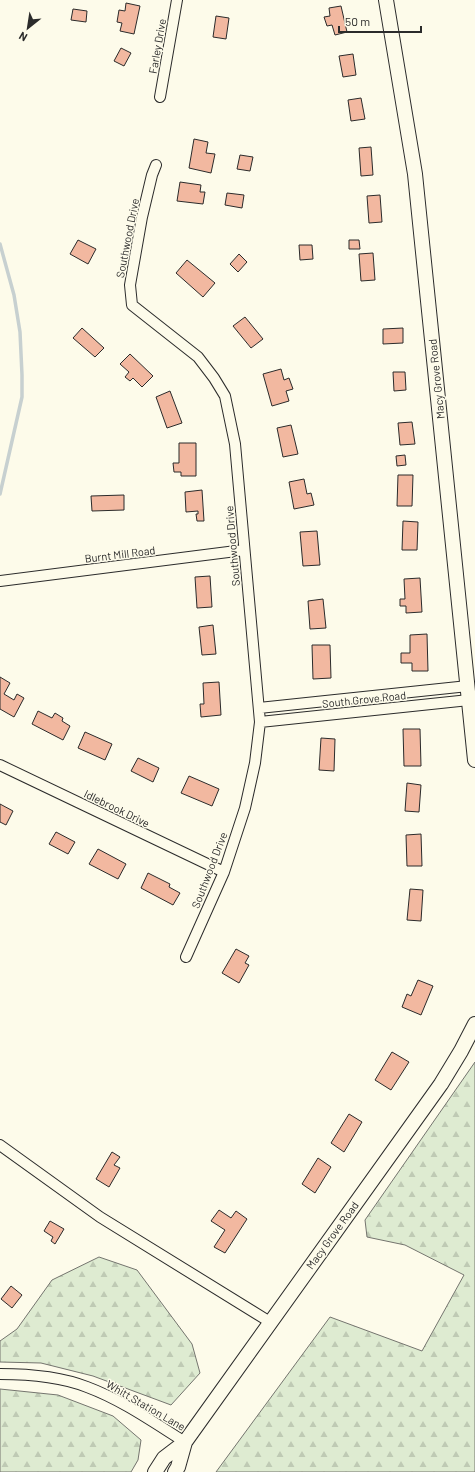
<svg xmlns="http://www.w3.org/2000/svg" width="475" height="1472" font-family="Barlow,sans-serif">
	<style>
		.forest { fill: url(#forest-firs); stroke: #74746e }
		.lines { fill: none; stroke-linecap: round; stroke-linejoin: round }
		.stream { stroke: #c7d0d0; stroke-width: 3.5 }
		.building { fill: #f2b8a0; stroke: #2b2b2b }
		.street-casing { stroke: #2b2b2b; stroke-width: 12 }
		.secondary-casing { stroke: #2b2b2b; stroke-width: 16 }
		.street { stroke: #fdfbea; stroke-width: 10 }
		.secondary { stroke: #fdfbea; stroke-width: 14 }
		.labels { text-anchor: middle; dominant-baseline: central; stroke-width: 3; stroke-linejoin: round; paint-order: stroke }
		.street-label { font-size: 11px; fill: #2b2b2b; stroke: #fdfbea }
	</style>
	<defs>
		<pattern id="forest-firs" width="22" height="20" patternUnits="userSpaceOnUse"><rect width="22" height="20" fill="#deebd1"/><path d="M5 1l3.5 6h-7zM16 11l3.5 6h-7z" fill="#bfcab4"/></pattern>
	</defs>
	<rect width="100%" height="100%" fill="#fdfbea"/>
	<path class="forest" d="M475,1062V1472H216L330,1317L422,1351L464,1275L405,1245L367,1237L365,1220Z
		M99,1257L137,1270L192,1344L200,1373L171,1405L93,1376L41,1363L0,1362V1341L17,1329L52,1280Z
		M0,1389L58,1395L113,1416L141,1440L138,1460L131,1472H0Z"/>
	<g class="lines">
		<path class="stream" d="M0,244L14,295L20,332L22,375V397L0,494"/>
	</g>
	<path class="building" d="M126,3L140,6L134,34L120,31L122,23L117,22L119,10L125,11Z
		M341,6L347,32L335,35L332,25L327,26L324,17L330,16L329,8Z
		M73,9L87,11L86,22L71,20Z
		M216,16L229,18L226,39L213,37Z
		M121,48L131,53L124,66L114,61Z
		M353,54L356,75L343,77L339,56Z
		M361,98L365,119L351,121L348,100Z
		M194,139L208,142L206,153L215,154L211,173L189,168Z
		M371,147L373,175L361,176L359,148Z
		M240,155L253,157L250,171L237,169Z
		M180,182L201,185L200,192H205L203,204L177,201Z
		M227,193L244,195L242,208L225,205Z
		M380,195L382,222L369,223L367,196Z
		M78,240L96,249L88,264L70,254Z
		M349,240H359L360,249H349Z
		M299,245H312L313,259L300,260Z
		M373,253L375,280L361,281L359,254Z
		M239,254L247,262L238,272L230,264Z
		M187,260L215,283L203,297L176,273Z
		M245,317L263,339L251,348L233,326Z
		M82,328L104,348L95,357L73,338Z
		M403,328V343L383,344V329Z
		M130,354L153,376L142,387L133,378L130,381L125,377L129,372L120,364Z
		M281,369L284,380L289,378L293,389L286,391L289,401L272,406L263,374Z
		M393,372H405L406,390L394,391Z
		M170,391L182,423L167,428L156,397Z
		M412,422L415,444L400,445L398,423Z
		M291,425L298,454L283,457L277,428Z
		M179,443H196V476H181V472H174L173,463H179Z
		M405,455L406,465L397,466L396,456Z
		M398,475H413L412,506H397Z
		M304,479L307,494L311,493L314,505L294,509L289,482Z
		M202,490L204,521H197L196,514H198V511L186,512L185,492Z
		M124,495V510L92,511L91,496Z
		M403,521L418,522L417,550H402Z
		M317,531L320,565L303,566L300,532Z
		M210,576L212,607L197,608L195,577Z
		M420,578L422,612L406,613V606H400V599H405L404,579Z
		M323,599L326,628L310,629L308,601Z
		M213,625L216,654L202,655L199,627Z
		M427,634L428,671H412V663H401V653H410V635Z
		M312,645H330L331,678L313,679Z
		M0,677L10,683L4,694L14,700L17,694L24,698L14,717L0,709Z
		M219,682L221,715L201,717L200,704H204L203,683Z
		M38,711L52,718L55,713L63,718L62,721L70,726L63,740L32,724Z
		M403,729H420L421,766H404Z
		M85,732L112,744L105,760L78,748Z
		M321,738L335,739L334,771L319,770Z
		M138,758L159,768L153,782L131,771Z
		M189,776L219,789L212,806L181,793Z
		M407,783L421,785L419,812L405,811Z
		M0,804L13,811L6,825L0,822Z
		M56,832L75,842L68,854L49,844Z
		M421,834L422,866H407L406,835Z
		M98,849L126,864L118,879L89,864Z
		M148,873L170,884L169,887L180,893L173,905L141,888Z
		M410,889L423,890L421,921L407,920Z
		M236,949L249,956L245,963L249,965L239,983L222,973Z
		M418,980L433,986L421,1015L402,1007L407,994L411,996Z
		M392,1052L409,1062L391,1090L375,1080Z
		M349,1114L362,1122L344,1152L331,1143Z
		M112,1152L120,1157L114,1165L120,1168L109,1187L96,1179Z
		M318,1158L331,1167L315,1193L302,1184Z
		M219,1210L231,1218L236,1211L247,1219L225,1253L214,1247L225,1230L211,1221Z
		M50,1221L64,1229L55,1244L51,1241L53,1237L44,1231Z
		M11,1286L22,1295L12,1308L1,1299Z"/>
	<g class="lines">
		<g class="street-casing">
			<path id="street" d="M160,97L177,0
				M156,165L152,175L142,217L130,285L132,305L198,357L214,378L225,396L235,444L260,722L255,763L245,808L224,872L186,957
				M0,581L244,550
				M259,708L468,686
				M260,722L469,700
				M0,765L224,872
				M0,1145L100,1217L270,1322
				M0,1374C29,1374 59,1376 87,1387C122,1400 153,1422 185,1442"/>
		</g>
		<g class="secondary-casing">
			<path id="secondary" d="M386,0L415,174L475,760
				M155,1472L164,1458L185,1442L441,1084L461,1051L475,1024
				M175,1472L178,1467L185,1442"/>
		</g>
		<use href="#street" class="street"/>
		<use href="#secondary" class="secondary"/>
	</g>
	<g class="labels">
		<g class="street-label">
			<text transform="translate(157 46) rotate(-80)">Farley Drive</text>
			<text transform="translate(127 238) rotate(-79)">Southwood Drive</text>
			<text transform="translate(436 379) rotate(-96)">Macy Grove Road</text>
			<text transform="translate(232 546) rotate(-95)">Southwood Drive</text>
			<text transform="translate(120 554) rotate(-7)">Burnt Mill Road</text>
			<text transform="translate(364 699) rotate(-6)">South Grove Road</text>
			<text transform="translate(117 808) rotate(26)">Idlebrook Drive</text>
			<text transform="translate(209 870) rotate(-69)">Southwood Drive</text>
			<text transform="translate(332 1235) rotate(-54)">Macy Grove Road</text>
			<text transform="translate(146 1405) rotate(30)">Whitt Station Lane</text>
		</g>
	</g>
	<g transform="translate(28 28) rotate(210)" stroke="#fdfbea" stroke-width="3" paint-order="stroke">
	<path d="M0-3L7 15L0 10L-7 15Z" fill="#2b2b2b"/>
	<text y="-6" font-size="11" font-weight="bold" text-anchor="middle" fill="#2b2b2b">N</text>
	</g>
	<path d="M339 26v6h82v-6" fill="none" stroke="#2b2b2b" stroke-width="2"/>
	<text x="345" y="26" font-size="12" fill="#2b2b2b" stroke="#fdfbea" stroke-width="3" paint-order="stroke">50 m</text>
</svg>
